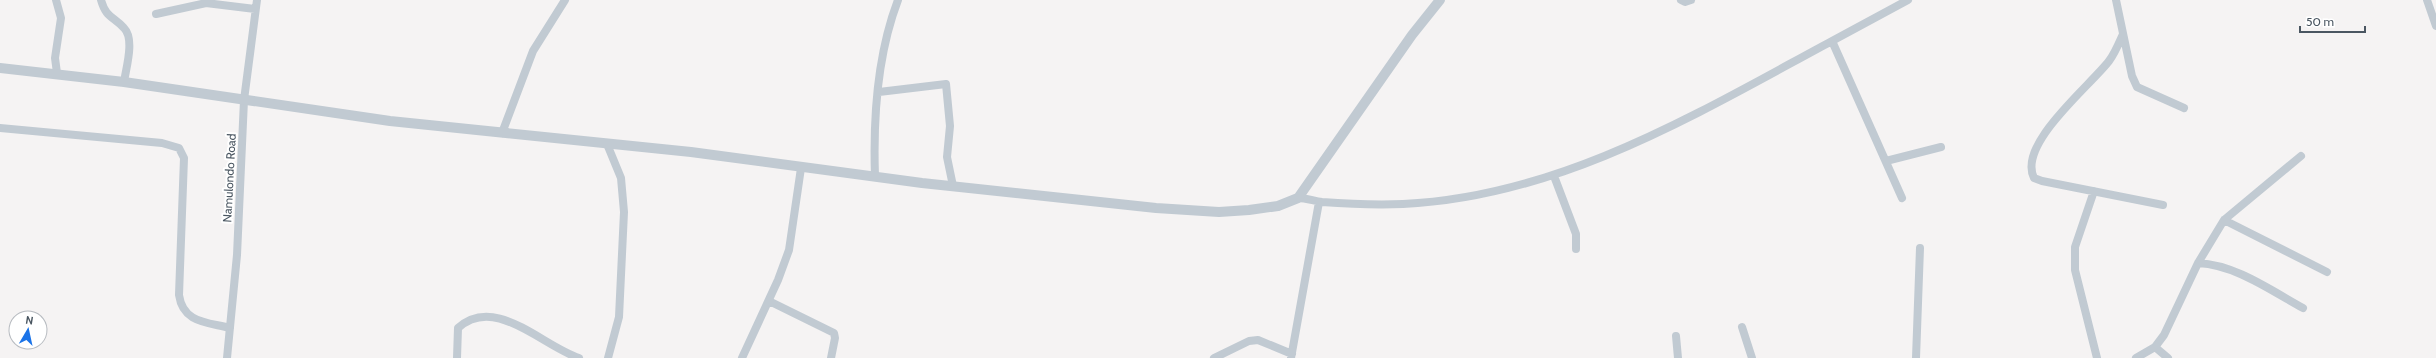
<svg xmlns="http://www.w3.org/2000/svg" width="2436" height="358" font-family="Cabin,sans-serif">
	<style>
		.lines { fill: none; stroke-linecap: round; stroke-linejoin: round }
		.minor { stroke: #c1cad2; stroke-width: 8 }
		.tertiary { stroke: #c1cad2; stroke-width: 10 }
		.labels { text-anchor: middle; dominant-baseline: central; stroke-width: 4; stroke-linejoin: round; paint-order: stroke }
		.street-label { font-size: 12px; fill: #4a5661; stroke: #fff }
	</style>
	<rect width="100%" height="100%" fill="#f5f3f3"/>
	<g class="lines">
		<path class="minor" d="M56,0L61,18L55,58L57,73
			M101,0C106,18 113,16 124,28C135,39 126,68 124,82
			M1681,0L1685,2L1691,0
			M2116,0L2132,76L2137,87L2184,108
			M2427,0L2436,26
			M156,14L206,3L255,9
			M2123,34C2119,43 2115,53 2109,61C2090,86 2017,144 2034,178L2042,181L2163,205
			M879,92L946,84L950,126L947,157L953,186
			M0,128L162,143L179,148L184,158L179,295C183,323 207,322 230,328
			M502,133L533,51L565,0
			M607,144L621,178L624,212L619,317L608,358
			M1886,161L1941,147
			M875,176C873,117 877,55 898,0
			M1554,176L1576,234V249
			M2094,191L2075,247V270L2097,358
			M1298,198C1306,198 1314,201 1322,202C1349,204 1376,205 1403,204C1560,197 1698,113 1832,41
			M1902,198L1832,41L1908,0
			M2224,220L2327,272
			M2198,263C2236,265 2270,290 2303,308
			M769,301L834,333L835,338L831,358
			M1742,327L1752,358
			M1676,336L1678,358
			M227,358L237,255L244,100L257,0
			M457,358L458,328C495,294 542,346 579,358
			M742,358L778,280L789,250L801,168
			M1214,358L1249,341L1258,340L1292,354
			M1291,358L1319,202
			M1916,358L1920,248
			M2136,358L2155,347
			M2168,358L2155,347L2164,335L2198,263L2224,220L2301,156"/>
		<path class="tertiary" d="M0,68L124,82L390,121L691,152L922,183L1156,208L1219,212L1249,210L1278,206L1298,198L1412,35L1440,0"/>
	</g>
	<g class="labels">
		<g class="street-label">
			<text transform="translate(229 178) rotate(-87)">Namulondo Road</text>
		</g>
	</g>
	<g transform="translate(28 330) rotate(9)"><circle r="19" fill="#ffffff" stroke="#b7bbc0"/>
	<path d="M0-3L7 15L0 10L-7 15Z" fill="#1a73e8"/>
	<text y="-6" font-size="11" font-weight="bold" text-anchor="middle" fill="#4a5661">N</text>
	</g>
	<path d="M2300 26v6h65v-6" fill="none" stroke="#4a5661" stroke-width="2"/>
	<text x="2306" y="26" font-size="12" fill="#4a5661" stroke="#ffffff" stroke-width="3" paint-order="stroke">50 m</text>
</svg>
